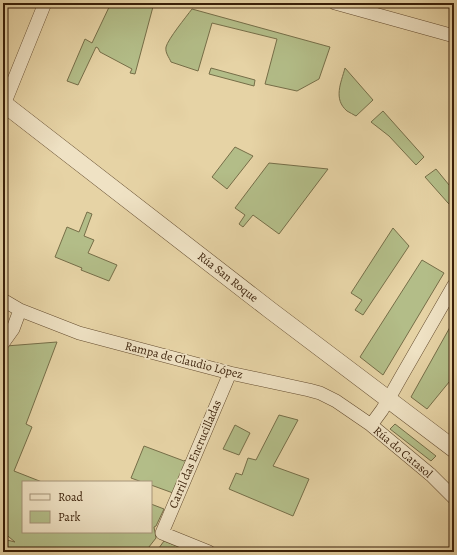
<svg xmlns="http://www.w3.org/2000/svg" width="457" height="555" font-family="Alegreya,serif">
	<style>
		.green { fill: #b3bd88; stroke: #766e48 }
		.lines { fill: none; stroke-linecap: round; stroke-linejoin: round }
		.minor-casing { stroke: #644c2f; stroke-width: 14 }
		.tertiary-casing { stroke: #644c2f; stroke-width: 18 }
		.minor { stroke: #efe2c4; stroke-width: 13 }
		.tertiary { stroke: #efe2c4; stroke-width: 17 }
		.labels { text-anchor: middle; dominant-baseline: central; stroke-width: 3.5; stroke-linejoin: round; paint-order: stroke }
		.street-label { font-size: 12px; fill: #391f08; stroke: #efe2c4 }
	</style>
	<rect width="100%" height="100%" fill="#e6d3a5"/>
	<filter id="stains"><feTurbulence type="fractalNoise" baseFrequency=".005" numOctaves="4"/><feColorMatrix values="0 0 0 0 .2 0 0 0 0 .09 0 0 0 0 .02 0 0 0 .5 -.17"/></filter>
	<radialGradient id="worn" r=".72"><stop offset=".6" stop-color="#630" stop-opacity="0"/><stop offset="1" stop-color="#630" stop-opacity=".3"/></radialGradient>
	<path class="green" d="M111,3H154L135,74L130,73L132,69L100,52L98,48L96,47L78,85L67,81L85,39L92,43Z
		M192,9L330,47L319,79L297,91L265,84L277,39L212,23L198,71L171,62C169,57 165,53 166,47C168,39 186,17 192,9Z
		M211,68L255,80L254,86L209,74Z
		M345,68L373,100L356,116C353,114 350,113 347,111C333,99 341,83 345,68Z
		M383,111L424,157L416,165L389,136L371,122Z
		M235,147L253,156L227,189L212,177Z
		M269,163L328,169L279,234L253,215L243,227L239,224L245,215L235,208Z
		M436,169L454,191V209L448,203L425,177Z
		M87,212L92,214L84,236L94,240L88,253L117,265L109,281L81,270L82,268L55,257L67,227L79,232Z
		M393,228L409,246L363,315L355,310L362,300L351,293Z
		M422,260L444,273L383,375L360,357Z
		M454,320V376L427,409L411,397Z
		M57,342L26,424L32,427L14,471L42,482H23V532H151V504L164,509L156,526L154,527L156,538L145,552H3V539L15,542L3,532V348L6,346Z
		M279,415L298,420L273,466L309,479L293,516L229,489L236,473L242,475L248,458L256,460Z
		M395,424L436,456L431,461L390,429Z
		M235,425L250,433L239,455L223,449Z
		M144,446L184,461L185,460L186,461L173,493L151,485V482H142L131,478Z
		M164,541L192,552H156Z"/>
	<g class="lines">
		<g class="minor-casing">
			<path id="minor" d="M335,3L454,36
				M3,107L45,3
				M3,300L20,310L79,333L230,373L309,390L320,393L336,401L371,425L431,475L454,498
				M3,343L13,329L20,310
				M371,425L382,410L388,400L401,377L454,285
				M209,552L162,533L230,373"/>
		</g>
		<g class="tertiary-casing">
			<path id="tertiary" d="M3,103L270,310L454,449"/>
		</g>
		<use href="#minor" class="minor"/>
		<use href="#tertiary" class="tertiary"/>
	</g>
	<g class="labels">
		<g class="street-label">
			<text transform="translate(228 277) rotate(38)">Rúa San Roque</text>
			<text transform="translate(184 360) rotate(14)">Rampa de Claudio López</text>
			<text transform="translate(403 452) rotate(40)">Rúa do Catasol</text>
			<text transform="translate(195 454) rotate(-67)">Carril das Encrucilladas</text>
		</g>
	</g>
	<rect width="457" height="555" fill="none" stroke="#e6d3a5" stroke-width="16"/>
	<rect x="4" y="4" width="449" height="547" fill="none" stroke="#391f08" stroke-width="2"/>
	<rect x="8" y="8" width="441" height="539" fill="none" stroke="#391f08"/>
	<rect x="22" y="481" width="130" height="52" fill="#efe2c4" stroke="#a69479"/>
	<rect x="30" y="494" width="20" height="6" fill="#efe2c4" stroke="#a69479"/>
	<text x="58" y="501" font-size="12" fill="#391f08">Road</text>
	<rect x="30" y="511" width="20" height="12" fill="#b3bd88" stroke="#a69479"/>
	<text x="58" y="521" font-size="12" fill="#391f08">Park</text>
	<rect width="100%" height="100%" filter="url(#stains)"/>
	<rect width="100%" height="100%" fill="url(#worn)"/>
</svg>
